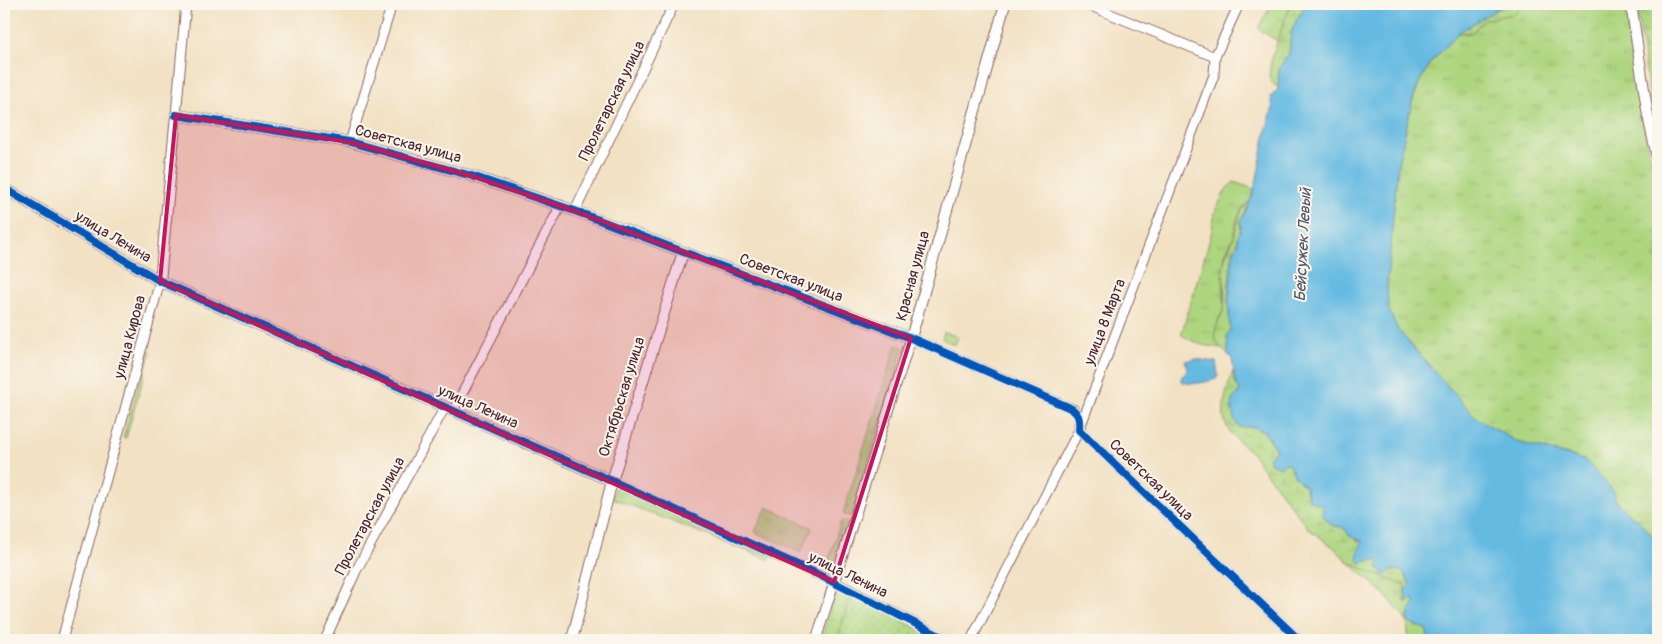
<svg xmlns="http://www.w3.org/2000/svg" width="1662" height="644" font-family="Pangolin,sans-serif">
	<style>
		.grass { fill: url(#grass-tufts); stroke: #7c7a56 }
		.wetland { fill: url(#wetland-marsh); stroke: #7c7a56 }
		.park { fill: url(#park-dots); stroke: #7c7a56 }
		.water { fill: #65bae2; stroke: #586c86 }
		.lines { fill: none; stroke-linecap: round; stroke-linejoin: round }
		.minor-casing { stroke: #856360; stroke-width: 11 }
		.tertiary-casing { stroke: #856360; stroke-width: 12 }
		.minor { stroke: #fff; stroke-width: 9 }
		.tertiary { stroke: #fff; stroke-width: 10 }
		.cycleway-casing { stroke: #fbf7ec; stroke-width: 11 }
		.cycleway { stroke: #0057b8; stroke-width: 8 }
		.marked { fill: #c2185b; fill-opacity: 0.2; stroke: #c2185b; stroke-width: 4; stroke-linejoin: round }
		.labels { text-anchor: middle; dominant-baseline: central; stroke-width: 4; stroke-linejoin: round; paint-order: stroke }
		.street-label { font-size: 15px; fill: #4a1f2b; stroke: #fbf7ec }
		.water-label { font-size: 16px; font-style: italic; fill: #53556b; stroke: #fbf7ec }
	</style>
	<defs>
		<pattern id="grass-tufts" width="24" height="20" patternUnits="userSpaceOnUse" patternTransform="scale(1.25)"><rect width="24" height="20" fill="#aed680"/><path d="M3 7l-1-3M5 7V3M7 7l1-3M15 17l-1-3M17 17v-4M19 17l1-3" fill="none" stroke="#97b76f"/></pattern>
		<pattern id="wetland-marsh" width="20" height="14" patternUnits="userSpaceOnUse" patternTransform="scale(1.25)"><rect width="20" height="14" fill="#aed680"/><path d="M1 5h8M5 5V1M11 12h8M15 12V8" fill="none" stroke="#97b76f"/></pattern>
		<pattern id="park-dots" width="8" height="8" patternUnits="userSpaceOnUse" patternTransform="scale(1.25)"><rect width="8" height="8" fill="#aed680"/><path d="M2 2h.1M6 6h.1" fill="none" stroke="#97b76f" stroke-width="1.8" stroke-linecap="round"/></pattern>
	</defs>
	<rect width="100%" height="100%" fill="#fbf7ec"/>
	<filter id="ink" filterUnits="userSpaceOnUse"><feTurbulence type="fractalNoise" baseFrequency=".02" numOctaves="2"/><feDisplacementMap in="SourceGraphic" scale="10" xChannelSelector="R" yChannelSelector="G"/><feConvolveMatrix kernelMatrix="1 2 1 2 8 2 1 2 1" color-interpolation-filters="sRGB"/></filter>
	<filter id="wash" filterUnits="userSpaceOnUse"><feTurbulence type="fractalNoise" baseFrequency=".0096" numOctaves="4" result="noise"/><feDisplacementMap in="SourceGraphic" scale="20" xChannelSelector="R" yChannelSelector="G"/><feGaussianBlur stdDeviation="1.12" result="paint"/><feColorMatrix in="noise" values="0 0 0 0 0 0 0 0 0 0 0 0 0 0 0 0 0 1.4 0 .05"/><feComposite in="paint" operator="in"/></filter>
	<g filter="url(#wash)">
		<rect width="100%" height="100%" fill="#f2e1c3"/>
		<path class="grass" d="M1272,4H1291L1278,41L1262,32L1258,28Z
			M1521,4H1588L1595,5L1625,4L1645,136L1658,183V542L1639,521L1620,507L1614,497L1612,489L1576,457L1517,442L1475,417L1398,330L1387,308L1386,297L1389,254L1398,164L1405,129L1412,102L1420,81L1431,62L1458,33H1471L1486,19L1495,17Z
			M1234,182L1254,189L1250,201L1242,208L1237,219L1234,236L1225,254L1223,269L1224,309L1218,321L1216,340L1220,348L1202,345L1181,335L1211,235L1215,211L1227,188Z
			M944,332L958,337L955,345L942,339Z
			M896,345L904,348L852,517L843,514Z
			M148,350L151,351L126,438L123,437Z
			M616,485L771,556L770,560L612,498Z
			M767,507L812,528L801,553L755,532Z
			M841,521L850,524L836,568L827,566Z
			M1346,560L1368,571L1404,585L1406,598L1403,600L1405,602L1413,599L1415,604L1410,610L1407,622L1386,595Z
			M837,588L851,594L837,640H821Z"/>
		<path class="wetland" d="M1291,4H1306L1296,21L1291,33L1289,54L1279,68V89C1276,86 1272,83 1270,80C1265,68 1286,18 1291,4Z
			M1510,4H1521L1514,14L1486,19L1471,33H1458L1495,10Z
			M1636,4H1658V126L1654,127Z
			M1250,201L1246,212L1240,221C1243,235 1234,245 1232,258C1230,273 1228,290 1228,304C1228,311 1230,317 1231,324C1231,334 1227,344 1228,354C1223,350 1218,347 1216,340C1212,325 1222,319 1224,307C1226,294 1223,281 1223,268C1224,256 1229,249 1233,239C1239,223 1236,213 1250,201Z
			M1233,371L1235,381L1240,391C1238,395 1234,397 1232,401C1230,409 1234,421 1239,427H1254L1264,431L1276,450L1269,458L1282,465L1285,463L1289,465L1296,478L1305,487L1309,500C1313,502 1318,503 1321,505C1332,514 1321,526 1342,527L1358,541H1362L1363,543L1359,549L1377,560L1387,572L1392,570L1402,571L1409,581L1410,585L1405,589L1404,585L1368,571L1346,560L1333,547L1309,529L1259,464C1250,447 1241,446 1230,432C1217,414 1227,390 1233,371Z
			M1408,616V620L1416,626L1426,629L1429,640H1409L1407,622Z"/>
		<path class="park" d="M851,594L940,640H837Z"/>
		<path class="water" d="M1306,4H1510L1495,10L1458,33L1431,62L1420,81L1412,102L1398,164L1387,283L1388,308L1398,330L1475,417L1517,442L1585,460L1612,489L1614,497L1620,507L1639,521L1657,540L1658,640H1429L1426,629L1410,624L1408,620L1410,610L1415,604L1413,599L1403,601L1406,598L1405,589L1410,585L1409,581L1402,571L1392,570L1385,575L1382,574V571L1378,570L1377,568L1379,563L1375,559L1360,563L1357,557L1362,541L1349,536C1346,528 1342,526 1333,526C1330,524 1323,516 1322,514L1323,508L1321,505L1309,500L1305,486L1296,478L1289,465L1285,463L1280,467L1271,463L1269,458L1276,450L1264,431L1254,427H1239C1234,421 1230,409 1232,401C1233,397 1238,395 1240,391L1235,381L1232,359L1228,354L1227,334L1230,331V328L1228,303L1232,262L1233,253L1238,245L1237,237L1240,232L1241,226L1240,221C1262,189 1259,144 1273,108L1271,97L1278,89L1279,68L1289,54L1291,33L1296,21Z
			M1195,359L1216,362L1218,375L1216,379C1206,382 1191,386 1181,381V378L1186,372L1188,367L1185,361Z"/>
	</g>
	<g filter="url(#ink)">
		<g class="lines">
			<g class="minor-casing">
				<path id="minor" d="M1086,4L1215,57
					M4,17L5,4
					M176,115L186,4
					M350,142L392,4
					M575,211L674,4
					M453,411L561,205
					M612,481L834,582L948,640
					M62,640L160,281
					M325,640L356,571L445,407
					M816,640L911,338L1073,409L1079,416V430L1299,640
					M971,640L1079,430L1214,75L1215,57L1239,4"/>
			</g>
			<g class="tertiary-casing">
				<path id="tertiary" d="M1631,4L1648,116L1658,161
					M4,188L160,281L612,481
					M160,281L176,115L350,142L472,176L575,211L911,338L1005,4
					M572,640L612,481L683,252"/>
			</g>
			<use href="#minor" class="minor"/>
			<use href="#tertiary" class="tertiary"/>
			<g class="cycleway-casing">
				<path id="cycleway" d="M176,115L350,142L472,176L575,211L911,338L1068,407C1079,412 1080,419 1079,430L1299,640
					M4,188L160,281L612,481L815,573L948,640"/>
			</g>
			<use href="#cycleway" class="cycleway"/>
		</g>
	</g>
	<path class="marked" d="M176,115L350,142L472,176L575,211L911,338L834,582L160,281Z"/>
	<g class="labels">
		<g class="street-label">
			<text transform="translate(612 101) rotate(-64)">Пролетарская улица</text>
			<text transform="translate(408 144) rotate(15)">Советская улица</text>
			<text transform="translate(113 237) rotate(31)">улица Ленина</text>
			<text transform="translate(913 276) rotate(-75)">Красная улица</text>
			<text transform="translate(791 278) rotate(21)">Советская улица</text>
			<text transform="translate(1105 322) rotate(-69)">улица 8 Марта</text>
			<text transform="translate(130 337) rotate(-75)">улица Кирова</text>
			<text transform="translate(622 397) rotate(-73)">Октябрьская улица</text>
			<text transform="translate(478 407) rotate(24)">улица Ленина</text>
			<text transform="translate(1151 480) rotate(44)">Советская улица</text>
			<text transform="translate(370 516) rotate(-62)">Пролетарская улица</text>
			<text transform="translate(848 575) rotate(26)">улица Ленина</text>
		</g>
		<g class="water-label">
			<text transform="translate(1303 245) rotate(-87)">Бейсужек Левый</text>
		</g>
	</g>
	<rect width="1662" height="644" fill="none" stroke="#fbf7ec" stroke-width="20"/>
</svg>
